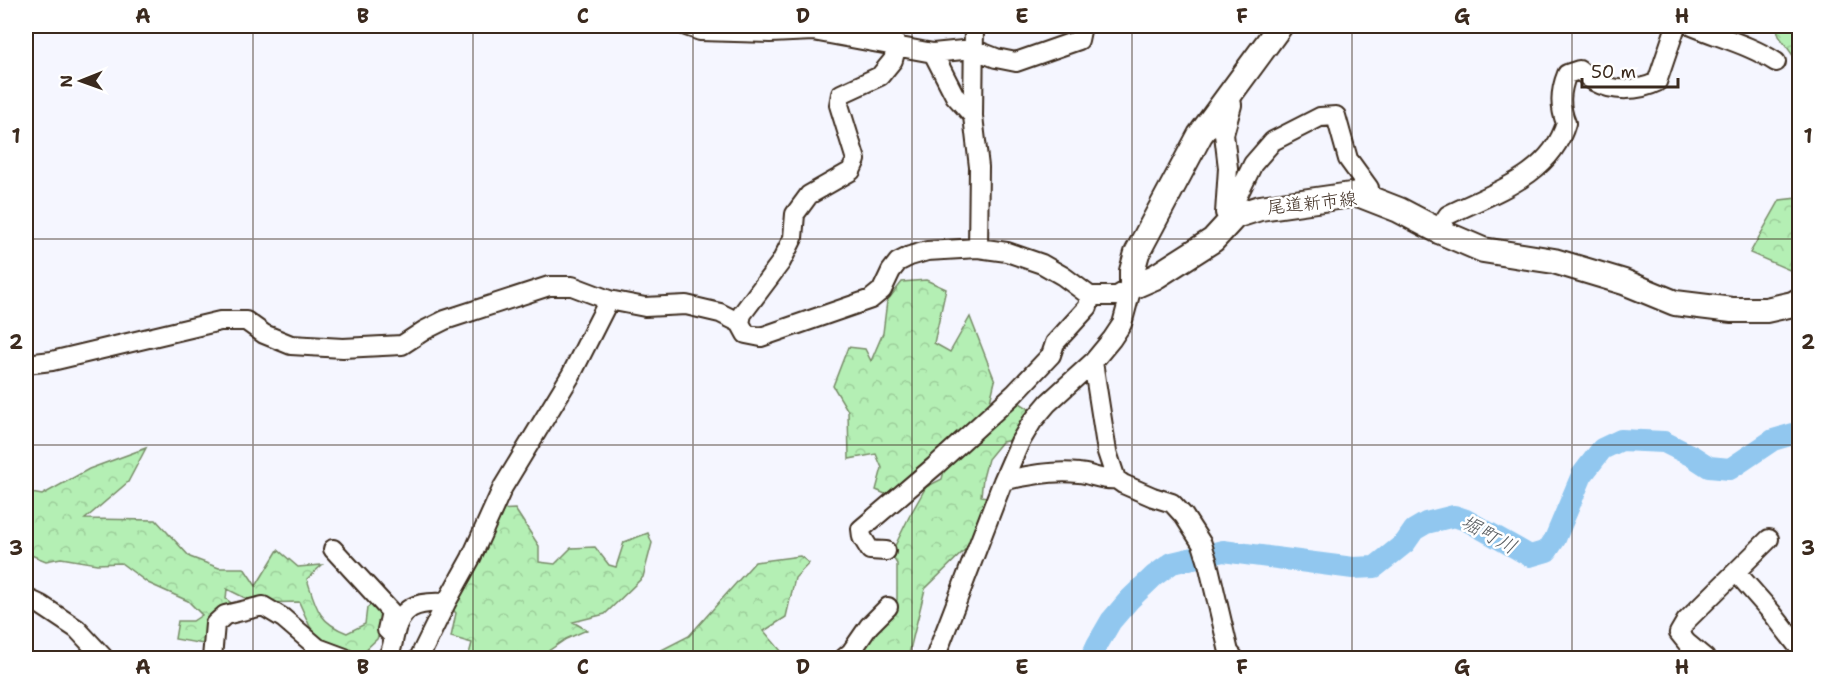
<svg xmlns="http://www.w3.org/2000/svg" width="1825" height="684" font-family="'Shantell Sans','Klee One',sans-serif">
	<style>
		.forest { fill: url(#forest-crowns); stroke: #788c69; stroke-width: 1.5 }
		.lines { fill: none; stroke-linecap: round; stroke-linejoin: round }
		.river { stroke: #91c7ef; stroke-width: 22 }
		.minor-casing { stroke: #3b2a1e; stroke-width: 22 }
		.major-casing { stroke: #3b2a1e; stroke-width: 28 }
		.minor { stroke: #fff; stroke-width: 18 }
		.major { stroke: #fff; stroke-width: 24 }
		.grid { fill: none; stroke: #3b2a1e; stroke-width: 1.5; stroke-opacity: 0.55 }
		.labels { text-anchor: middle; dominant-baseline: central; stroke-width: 5; stroke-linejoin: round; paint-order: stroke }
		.street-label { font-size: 18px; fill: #3b2a1e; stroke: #fff }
		.water-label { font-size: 20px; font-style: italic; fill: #55595d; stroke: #fff }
		.neatline { fill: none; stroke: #3b2a1e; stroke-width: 2 }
		.grid-label { font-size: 20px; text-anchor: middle; font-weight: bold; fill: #3b2a1e }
	</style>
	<defs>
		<pattern id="forest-crowns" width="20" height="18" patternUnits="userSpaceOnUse" patternTransform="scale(1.5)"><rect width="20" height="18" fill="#b4efb4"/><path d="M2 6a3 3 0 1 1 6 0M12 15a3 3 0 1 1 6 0" fill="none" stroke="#9ccd9a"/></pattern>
	</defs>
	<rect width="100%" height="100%" fill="#f5f6ff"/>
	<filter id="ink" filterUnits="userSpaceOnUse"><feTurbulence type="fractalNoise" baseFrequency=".0167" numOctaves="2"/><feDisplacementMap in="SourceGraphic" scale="12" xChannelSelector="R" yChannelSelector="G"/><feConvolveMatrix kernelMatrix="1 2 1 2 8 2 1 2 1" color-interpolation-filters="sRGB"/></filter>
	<g filter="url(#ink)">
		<path class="forest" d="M1776,26H1799V64L1779,36Z
			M1799,181V274L1750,253L1780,200L1797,198Z
			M926,280L946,289L934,343L950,352L970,317L995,381L988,410L904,487L885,494L876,490L882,468L876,454L849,459L848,411L833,386L848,347L865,349L871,361L883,333L887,301L902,282Z
			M1015,400L1031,410L1016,439L1002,442L988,459L983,478L981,496L992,498L976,539L925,589L908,658H884L881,656L861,653L866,635L889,614L897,600V564L891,554L909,517L926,487L942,479L946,463Z
			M146,448L128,482L85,519L156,520L190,557L219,568H244L256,586L278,550L298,567L322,565L307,579C316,607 318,622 347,633L365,624L367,608L375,601L385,617L377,639L362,653L345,654L315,638L299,602L255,603L227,589L226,599L238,608L209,645L175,639L178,621H193L202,615L188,601L148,583L121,563L97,564L61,558L46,561L26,553V492L42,495L89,469Z
			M515,509L539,546V562L555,564L571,548L595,547L609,565L616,567L624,542L648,533L652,543L643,577L605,614L573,622L587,630L566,639L538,658H468L472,643L451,637L456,613L451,608L496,510Z
			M800,556L809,563L795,578L786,617L764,631L787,658H646L689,636L755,562Z"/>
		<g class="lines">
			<path class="river" d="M1091,658L1097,645L1111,621L1129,600L1154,576L1172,563L1223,551L1353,568L1375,567L1405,543L1414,530L1426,523L1454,516L1466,520L1530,556L1547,551L1555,539L1582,475L1602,449L1621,440L1664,442L1692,456L1709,467L1730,469L1773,440L1800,432"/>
			<g class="minor-casing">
				<path id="minor" d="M686,26L700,31L770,33L813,31L933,53L955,96L973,116
					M884,26L897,45L893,60L880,76L841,94L839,105L856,160L851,171L809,195L795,214L793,238L781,262L742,314L740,323L746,334L761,337L871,299L882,290L891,271L898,262L910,256L927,251L978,248L1007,252L1042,264L1063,276L1090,296H1117L1132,287
					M974,26L973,116L979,167L978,248
					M1692,26C1721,38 1750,45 1776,62
					M933,53L973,49L996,58L1016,62L1079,40L1082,26
					M1226,214L1225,213L1228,168L1224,134L1232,105L1230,95
					M1231,221L1235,201L1253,164L1273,141L1320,117L1336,116L1348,159L1369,188L1368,198
					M1441,232L1442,224L1448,215C1492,193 1551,176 1566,123C1559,106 1560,91 1567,74L1579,70C1584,74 1590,79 1595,82C1613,92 1639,91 1657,82L1676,26
					M1093,362L1107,452L1116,479L1123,484L1153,497L1172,503L1184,516L1202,544L1208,563L1229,652L1234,658
					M26,364L52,361L220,321H246L264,334L291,345L343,348L402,345L425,330L445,320L549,286H572L609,300L645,307L686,305L720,313L740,323
					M1003,481C1027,475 1054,470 1079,473C1091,474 1103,481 1116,479
					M333,549L391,612L387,630L394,637
					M886,551L870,550L862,537L861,529L935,466L1014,394L1051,355L1055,343L1088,307L1090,296
					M1736,572L1772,613L1800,649
					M26,598L41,605L77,629L104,658
					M212,658L215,624L225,615L263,606L283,618L318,648L345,658
					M386,658C392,652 392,645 394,637C400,606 417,601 446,603
					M419,658L446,603L471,558L503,487L571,375L609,300
					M844,658L851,652L869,626L888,607
					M935,658L1003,481L1020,442L1032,422L1048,403L1093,362L1112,339L1122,324L1132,287
					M1705,658L1687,643L1679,633L1686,621L1769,539"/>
			</g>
			<g class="major-casing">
				<path id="major" d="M1280,26L1200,135L1137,253L1132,271V287L1155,277L1213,240L1235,216L1260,208L1358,194L1399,210L1441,232L1483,250L1554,261L1624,282L1675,303L1732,310H1766L1793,304L1800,300"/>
			</g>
			<use href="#minor" class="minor"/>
			<use href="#major" class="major"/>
		</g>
	</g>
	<path class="grid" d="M253,26V658M473,26V658M693,26V658M912,26V658M1132,26V658M1352,26V658M1572,26V658M26,239H1800M26,445H1800"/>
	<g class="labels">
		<g class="street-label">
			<text transform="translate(1312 203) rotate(-6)">尾道新市線</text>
		</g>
		<g class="water-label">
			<text transform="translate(1489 534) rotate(28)">堀町川</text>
		</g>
	</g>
	<rect width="1825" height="684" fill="none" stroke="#fff" stroke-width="66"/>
	<g transform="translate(81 81) rotate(269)" stroke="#ffffff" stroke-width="4.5" paint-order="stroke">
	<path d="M0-4.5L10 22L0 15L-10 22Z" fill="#3b2a1e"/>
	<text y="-9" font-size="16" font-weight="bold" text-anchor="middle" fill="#3b2a1e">N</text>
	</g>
	<path d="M1582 78v9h96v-9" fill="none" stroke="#3b2a1e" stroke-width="3"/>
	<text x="1591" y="78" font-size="18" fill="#3b2a1e" stroke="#ffffff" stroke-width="4.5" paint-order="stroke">50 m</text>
	<rect x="33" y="33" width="1759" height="618" class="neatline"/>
	<g class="grid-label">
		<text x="143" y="23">A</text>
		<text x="363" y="23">B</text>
		<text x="583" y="23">C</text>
		<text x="803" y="23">D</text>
		<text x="1022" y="23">E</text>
		<text x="1242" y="23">F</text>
		<text x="1462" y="23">G</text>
		<text x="1682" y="23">H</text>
		<text x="16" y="143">1</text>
		<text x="1808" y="143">1</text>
		<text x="16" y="349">2</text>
		<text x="1808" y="349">2</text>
		<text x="16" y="555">3</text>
		<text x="1808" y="555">3</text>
		<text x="143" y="674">A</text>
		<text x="363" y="674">B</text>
		<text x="583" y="674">C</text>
		<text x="803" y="674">D</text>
		<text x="1022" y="674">E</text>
		<text x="1242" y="674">F</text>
		<text x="1462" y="674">G</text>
		<text x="1682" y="674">H</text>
	</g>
</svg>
